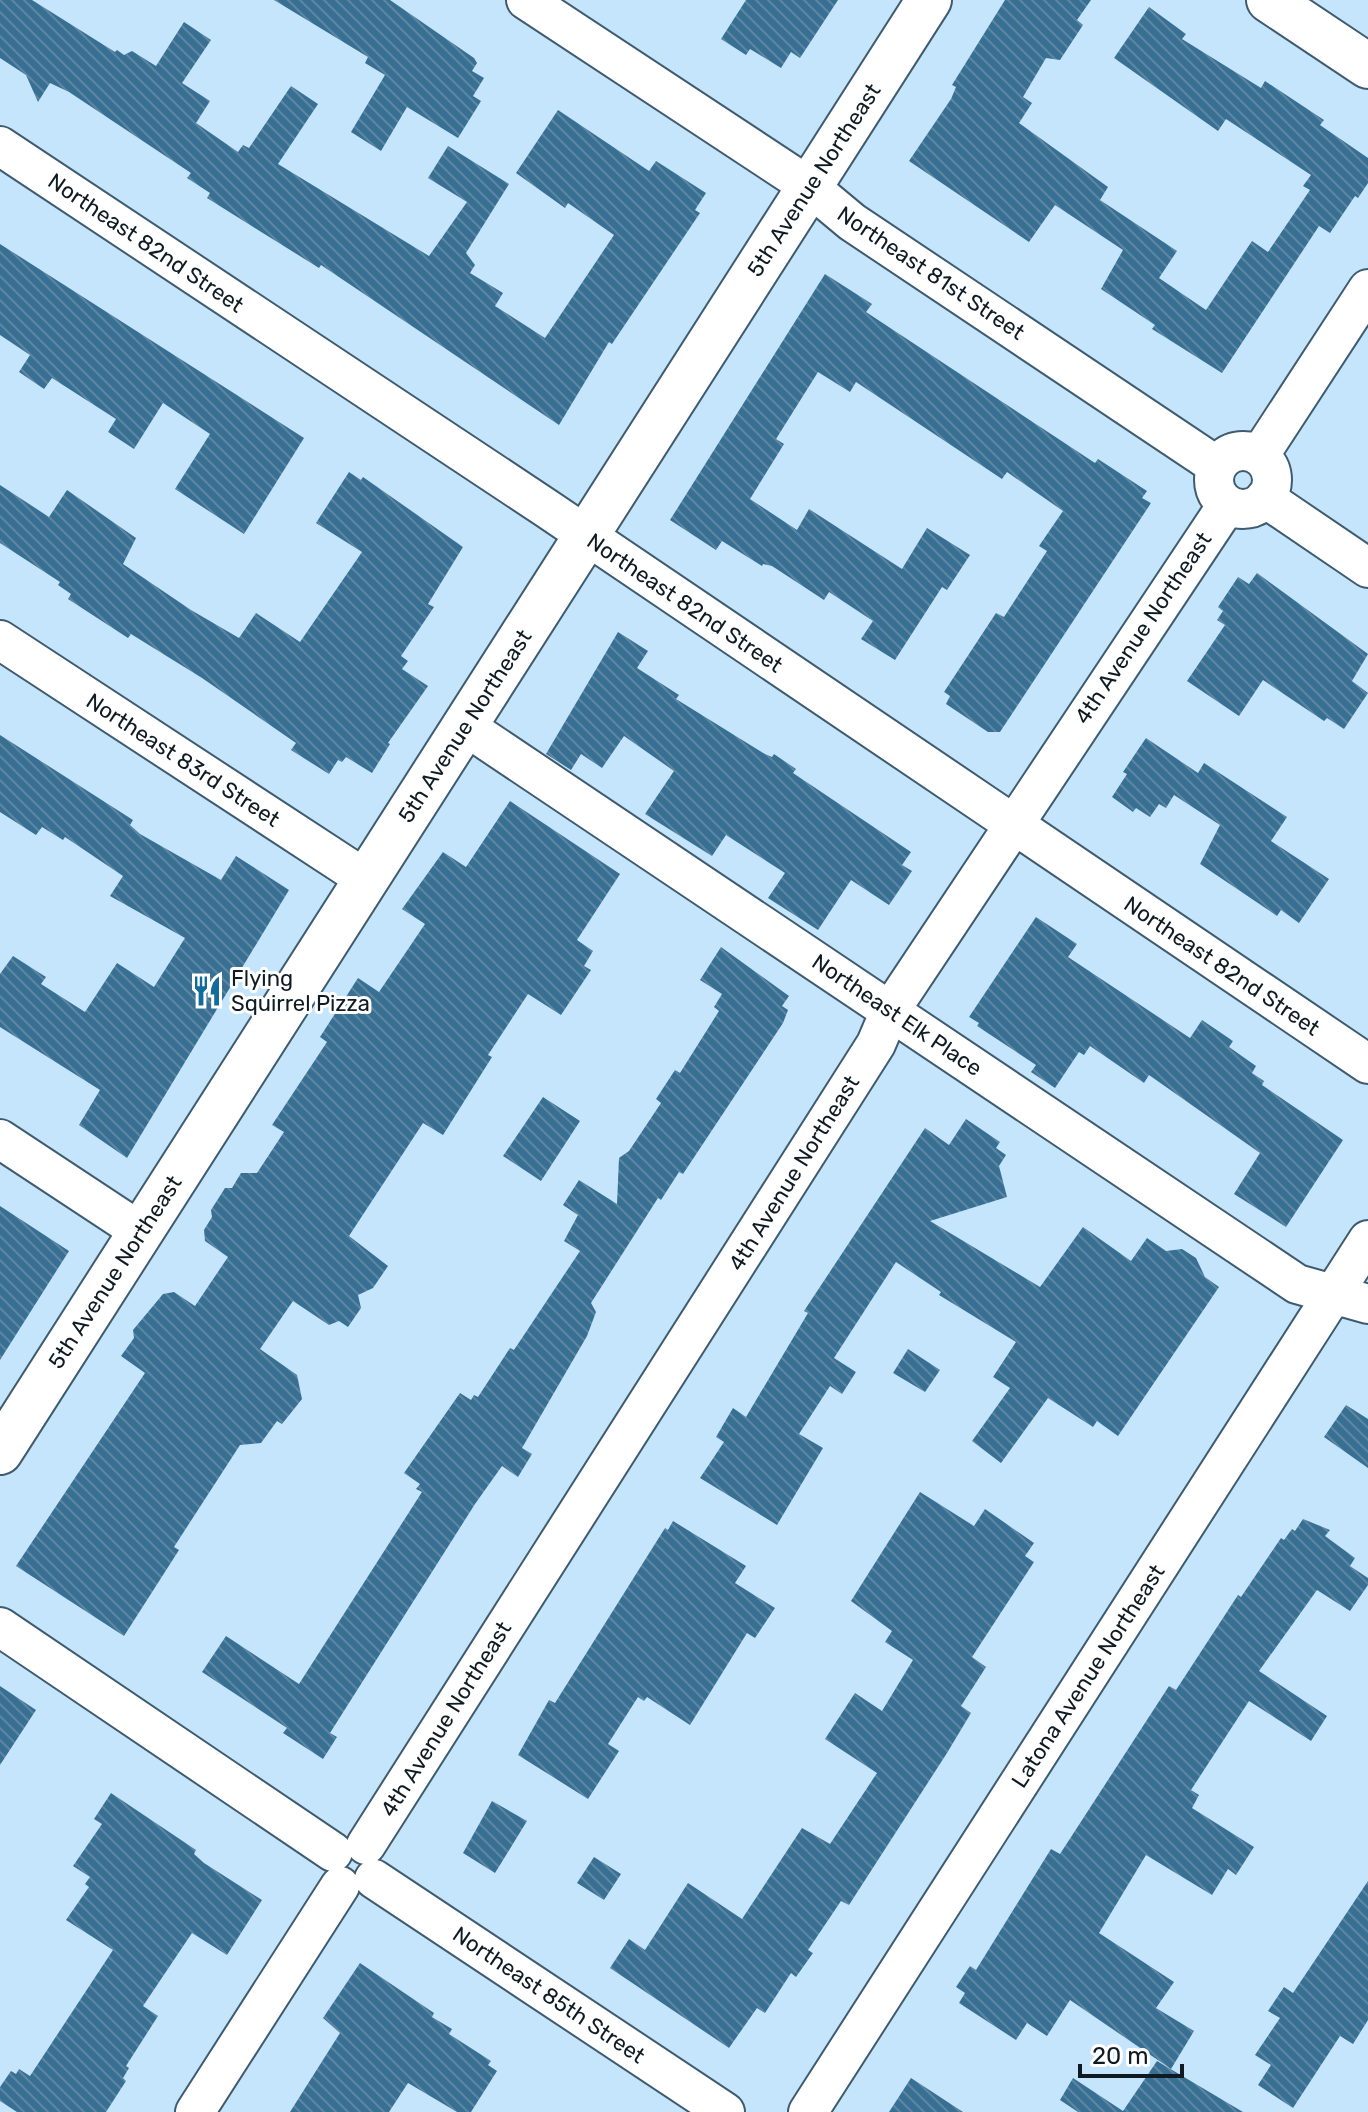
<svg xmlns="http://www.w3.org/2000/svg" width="1368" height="2112" font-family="Rubik,sans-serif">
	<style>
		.building { fill: url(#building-back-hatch) }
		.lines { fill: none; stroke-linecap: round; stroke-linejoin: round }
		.minor-casing { stroke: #3f5b6f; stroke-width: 42 }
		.tertiary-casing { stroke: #3f5b6f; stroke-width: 48 }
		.secondary-casing { stroke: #3f5b6f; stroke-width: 48 }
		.minor { stroke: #fff; stroke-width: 38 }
		.tertiary { stroke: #fff; stroke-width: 44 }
		.secondary { stroke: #fff; stroke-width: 44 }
		.labels { text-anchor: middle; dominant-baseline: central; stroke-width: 6; stroke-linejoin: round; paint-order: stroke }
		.street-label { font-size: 22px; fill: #0f1b23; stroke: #fff }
		.poi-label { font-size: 22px; fill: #0f1b23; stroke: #fff; text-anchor: start }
	</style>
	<defs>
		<pattern id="building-back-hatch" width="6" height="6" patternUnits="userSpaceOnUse" patternTransform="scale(2)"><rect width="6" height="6" fill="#387094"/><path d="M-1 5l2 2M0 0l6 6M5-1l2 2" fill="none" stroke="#5e86a0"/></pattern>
	</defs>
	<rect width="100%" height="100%" fill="#c5e5fc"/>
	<path class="building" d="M0,0H32L115,52L117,50L124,55L132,51L156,66L184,22L211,40L182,83L210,101L196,123L238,152L243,145L249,148L291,86L318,104L278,164L429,256L467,202L428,178L448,146L509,184L466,253L475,265L470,273L503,293L495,306L545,338L614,235L568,203L565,208L516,173L558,110L649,171L656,161L706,193L695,210L700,213L612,344L609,342L559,425L321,265L319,268L207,198L210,193L187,178L191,173L69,92L50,83L38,102L26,75L0,58Z
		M274,0H390L474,58L477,63L472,71L484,78L473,96L481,101L458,138L407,107L381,151L351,132L385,75L365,63L368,57Z
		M746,0H838L800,58L791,52L781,68L750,49L746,55L721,39Z
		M1005,0H1091L1077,20L1083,25L1060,60L1046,58L1023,97L1032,103L1019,123L1108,187L1100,200L1177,251L1159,278L1206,310L1252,241L1268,252L1310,190L1303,186L1311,175L1226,119L1218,131L1114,58L1149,7L1186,34L1182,39L1261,88L1265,81L1324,120L1320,125L1368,158V183L1358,198L1355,196L1330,233L1319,226L1222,373L1152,329L1155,325L1101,289L1123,250L1055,205L1029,242L909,161L951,99L956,87L952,85Z
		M0,244L304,438L244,534L175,489L210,434L163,403L134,449L108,432L116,419L52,378L44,389L19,372L30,355L0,335Z
		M825,274L872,304L866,312L1095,463L1098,459L1147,491L1142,498L1151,503L1000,732H988L946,704L950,696L944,692L996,613L1004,617L1047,551L1039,546L1063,511L1007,472L1002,479L856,382L850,392L818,372L776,439L784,444L750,499L797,530L809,509L902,569L927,528L970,555L947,590L942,587L895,660L861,639L873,621L829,592L824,600L772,566L763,564L762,566L722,541L716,550L670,520Z
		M349,472L361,480L363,477L463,547L428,604L434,607L401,656L408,661L402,669L428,686L388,743L390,744L372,773L346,757L342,762L338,760L329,774L291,750L296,743L202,678L131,634L128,638L68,599L71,594L58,585L60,582L0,543V485L49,517L67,490L136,538L123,564L191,610L239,638L256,613L300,642L362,552L316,523Z
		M1257,573L1368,654L1352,681L1368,693L1344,729L1327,718L1324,721L1263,680L1239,716L1187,681L1225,625L1217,620L1223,611L1218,607L1238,577L1249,584Z
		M618,632L648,651L637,668L679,695L676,699L765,754L772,757L774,754L796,769L793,773L911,852L902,865L912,871L889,905L851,880L818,930L768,898L785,873L726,835L712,856L645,814L674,771L624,736L602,768L581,754L571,770L546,754Z
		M0,735L133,820L130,825L140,834L221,880L236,856L289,890L127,1158L79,1125L100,1090L0,1027V974L13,956L46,977L41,984L85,1012L117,963L154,987L185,938L110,896L123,876L65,837L63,840L42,827L36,835L0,812Z
		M1146,738L1198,773L1204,763L1287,817L1271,841L1329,879L1299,923L1281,910L1277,916L1200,864L1220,825L1174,795L1166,808L1159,804L1150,817L1136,808L1133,812L1112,797L1127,774L1123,772Z
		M510,801L620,874L577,940L593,951L584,966L591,970L561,1015L528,994L488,1055L492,1057L443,1135L423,1123L349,1236L388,1266L373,1288L358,1295L361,1308L348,1327L339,1321L329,1325L293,1301L260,1349L297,1375L302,1399L282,1424L277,1421L261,1443L240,1445L174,1547L179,1550L124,1636L16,1566L145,1373L121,1356L134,1338L133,1330L163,1294L174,1292L195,1306L228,1257L205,1241L204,1230L212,1217L211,1210L225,1188H232L241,1173H257L284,1132L272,1125L327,1042L320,1037L358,978L379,992L425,924L402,909L443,852L466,867Z
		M1036,917L1077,944L1068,957L1190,1038L1202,1020L1233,1041L1229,1047L1256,1066L1252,1073L1264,1081L1262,1085L1343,1140L1286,1227L1234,1194L1260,1153L1149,1075L1144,1083L1090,1046L1084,1055L1079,1052L1055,1088L1031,1072L1036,1065L977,1026L979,1023L969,1017Z
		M721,947L789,996L782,1006L788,1010L783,1023L683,1174L679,1172L661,1200L658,1198L591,1303L596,1312L587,1336L522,1448L532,1454L518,1477L502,1466L475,1504L330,1733L337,1737L323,1759L283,1733L287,1728L202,1672L226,1636L299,1684L422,1492L416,1489L420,1484L404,1473L460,1393L471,1400L474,1395L478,1397L510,1348L514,1350L580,1251L564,1241L578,1215L563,1205L579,1180L617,1204L619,1158L629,1151L661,1103L656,1099L675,1070L680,1073L719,1011L714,1007L722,994L700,980Z
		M543,1097L580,1121L541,1181L503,1156Z
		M966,1119L1000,1142L996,1148L1006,1155L999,1166L1007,1197L930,1221L1040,1287L1083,1227L1131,1261L1147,1238L1166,1251L1182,1249L1196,1258L1205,1277L1219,1287L1118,1436L1097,1421L1093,1427L1048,1398L1001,1463L972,1441L1010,1388L993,1377L1016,1342L939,1295L941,1292L896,1262L834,1358L856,1372L842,1394L830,1386L799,1434L823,1448L777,1525L700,1478L724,1442L716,1437L733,1408L746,1417L808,1313L804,1311L925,1128L949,1145Z
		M0,1206L69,1251L0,1360Z
		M908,1349L940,1370L925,1392L893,1373Z
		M1346,1405L1368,1419V1468L1324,1437Z
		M920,1492L974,1526L985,1509L1034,1543L1025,1556L1034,1562L972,1657L986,1667L961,1706L971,1713L947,1753L849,1905L841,1901L808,1950L813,1953L796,1977L791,1973L765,2013L757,2008L729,2048L610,1968L629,1939L645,1950L688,1883L742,1919L802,1828L830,1844L877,1773L825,1739L855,1693L882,1711L913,1660L885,1642L892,1631L851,1601Z
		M1303,1519L1330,1530L1325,1536L1355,1558L1350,1566L1368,1578V1585L1350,1611L1317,1590L1259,1671L1327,1716L1311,1741L1249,1701L1191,1790L1199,1795L1192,1808L1254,1847L1236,1875L1228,1869L1212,1895L1146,1855L1099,1933L1174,1982L1156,2008L1194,2031L1171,2069L1070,2000L1047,2036L1027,2023L1016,2040L959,2003L965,1993L956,1987L970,1966L976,1970L1051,1849L1060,1854L1169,1686L1176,1690L1238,1595L1241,1597L1281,1538L1284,1540L1292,1529L1295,1531Z
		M673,1521L746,1566L735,1583L775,1608L755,1638L747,1633L690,1725L647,1697L644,1701L638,1697L608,1744L619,1751L588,1799L518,1755L549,1700L555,1703L665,1528L668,1530Z
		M0,1686L36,1710L0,1765Z
		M111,1793L196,1850L194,1854L204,1863L262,1900L227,1955L192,1933L143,2006L158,2016L126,2066L129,2068L123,2078L126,2081L106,2112H17L0,2101V2087L11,2071L16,2074L19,2069L30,2076L113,1950L66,1920L89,1887L85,1884L90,1877L73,1866L102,1824L94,1819Z
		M492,1801L527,1821L495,1873L463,1853Z
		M594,1857L621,1874L604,1900L577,1883Z
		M1368,1881V2020L1353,2044L1340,2036L1293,2108L1258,2085L1271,2065L1255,2055L1280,2018L1268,2011L1284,1987L1293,1993Z
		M360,1963L434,2013L432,2017L452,2029L449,2034L491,2061L488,2065L497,2071L471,2112H457L408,2083L389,2112H290L340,2033L323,2018Z
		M1157,2061L1243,2112H1078L1060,2100L1073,2078L1123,2111Z
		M911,2078L963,2112H889Z"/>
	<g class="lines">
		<g class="minor-casing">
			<path id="minor" d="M526,0L810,187L852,222L1217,466
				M0,146L546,508L1368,1064
				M1214 480a29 29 0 1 1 58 0a29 29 0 1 1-58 0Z
				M1259,456L1368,289
				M1265,498L1368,568
				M0,640L367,880
				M465,726L1297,1284L1368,1304
				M0,1139L141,1232
				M0,1627L333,1852
				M366,1845L876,1044L890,1011L1227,505
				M374,1879L725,2112
				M195,2112L340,1886
				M808,2112L1368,1240"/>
		</g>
		<g class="tertiary-casing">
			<path id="tertiary" d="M1269,0L1368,66"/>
		</g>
		<g class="secondary-casing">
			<path id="secondary" d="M0,1452L929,0"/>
		</g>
		<use href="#minor" class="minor"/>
		<use href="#tertiary" class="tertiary"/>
		<use href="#secondary" class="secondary"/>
	</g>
	<defs>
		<g id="restaurant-bare" transform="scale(2.4)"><path d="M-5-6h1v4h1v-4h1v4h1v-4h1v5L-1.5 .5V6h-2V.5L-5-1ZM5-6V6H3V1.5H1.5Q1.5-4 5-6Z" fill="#126c9b" stroke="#fff" stroke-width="2.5" paint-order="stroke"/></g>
	</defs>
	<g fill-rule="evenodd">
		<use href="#restaurant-bare" x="207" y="991"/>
	</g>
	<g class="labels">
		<g class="street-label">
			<text transform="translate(814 180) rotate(-57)">5th Avenue Northeast</text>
			<text transform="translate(146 243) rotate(34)">Northeast 82nd Street</text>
			<text transform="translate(931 273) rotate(34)">Northeast 81st Street</text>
			<text transform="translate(685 603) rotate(34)">Northeast 82nd Street</text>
			<text transform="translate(1143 628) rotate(-56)">4th Avenue Northeast</text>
			<text transform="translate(465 726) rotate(-57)">5th Avenue Northeast</text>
			<text transform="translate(183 760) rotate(33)">Northeast 83rd Street</text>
			<text transform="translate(1222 966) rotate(34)">Northeast 82nd Street</text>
			<text transform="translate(897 1015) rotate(34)">Northeast Elk Place</text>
			<text transform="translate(794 1173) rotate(-58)">4th Avenue Northeast</text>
			<text transform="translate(115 1272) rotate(-57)">5th Avenue Northeast</text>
			<text transform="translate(1088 1676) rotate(-57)">Latona Avenue Northeast</text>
			<text transform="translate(446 1719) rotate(-58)">4th Avenue Northeast</text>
			<text transform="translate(549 1995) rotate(34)">Northeast 85th Street</text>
		</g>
		<g class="poi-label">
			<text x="231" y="978">Flying<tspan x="231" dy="25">Squirrel Pizza</tspan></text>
		</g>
	</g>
	<path d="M1080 2064v12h102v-12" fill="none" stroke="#0f1b23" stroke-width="4"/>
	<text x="1092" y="2064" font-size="24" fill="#0f1b23" stroke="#ffffff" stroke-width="6" paint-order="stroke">20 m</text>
</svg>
